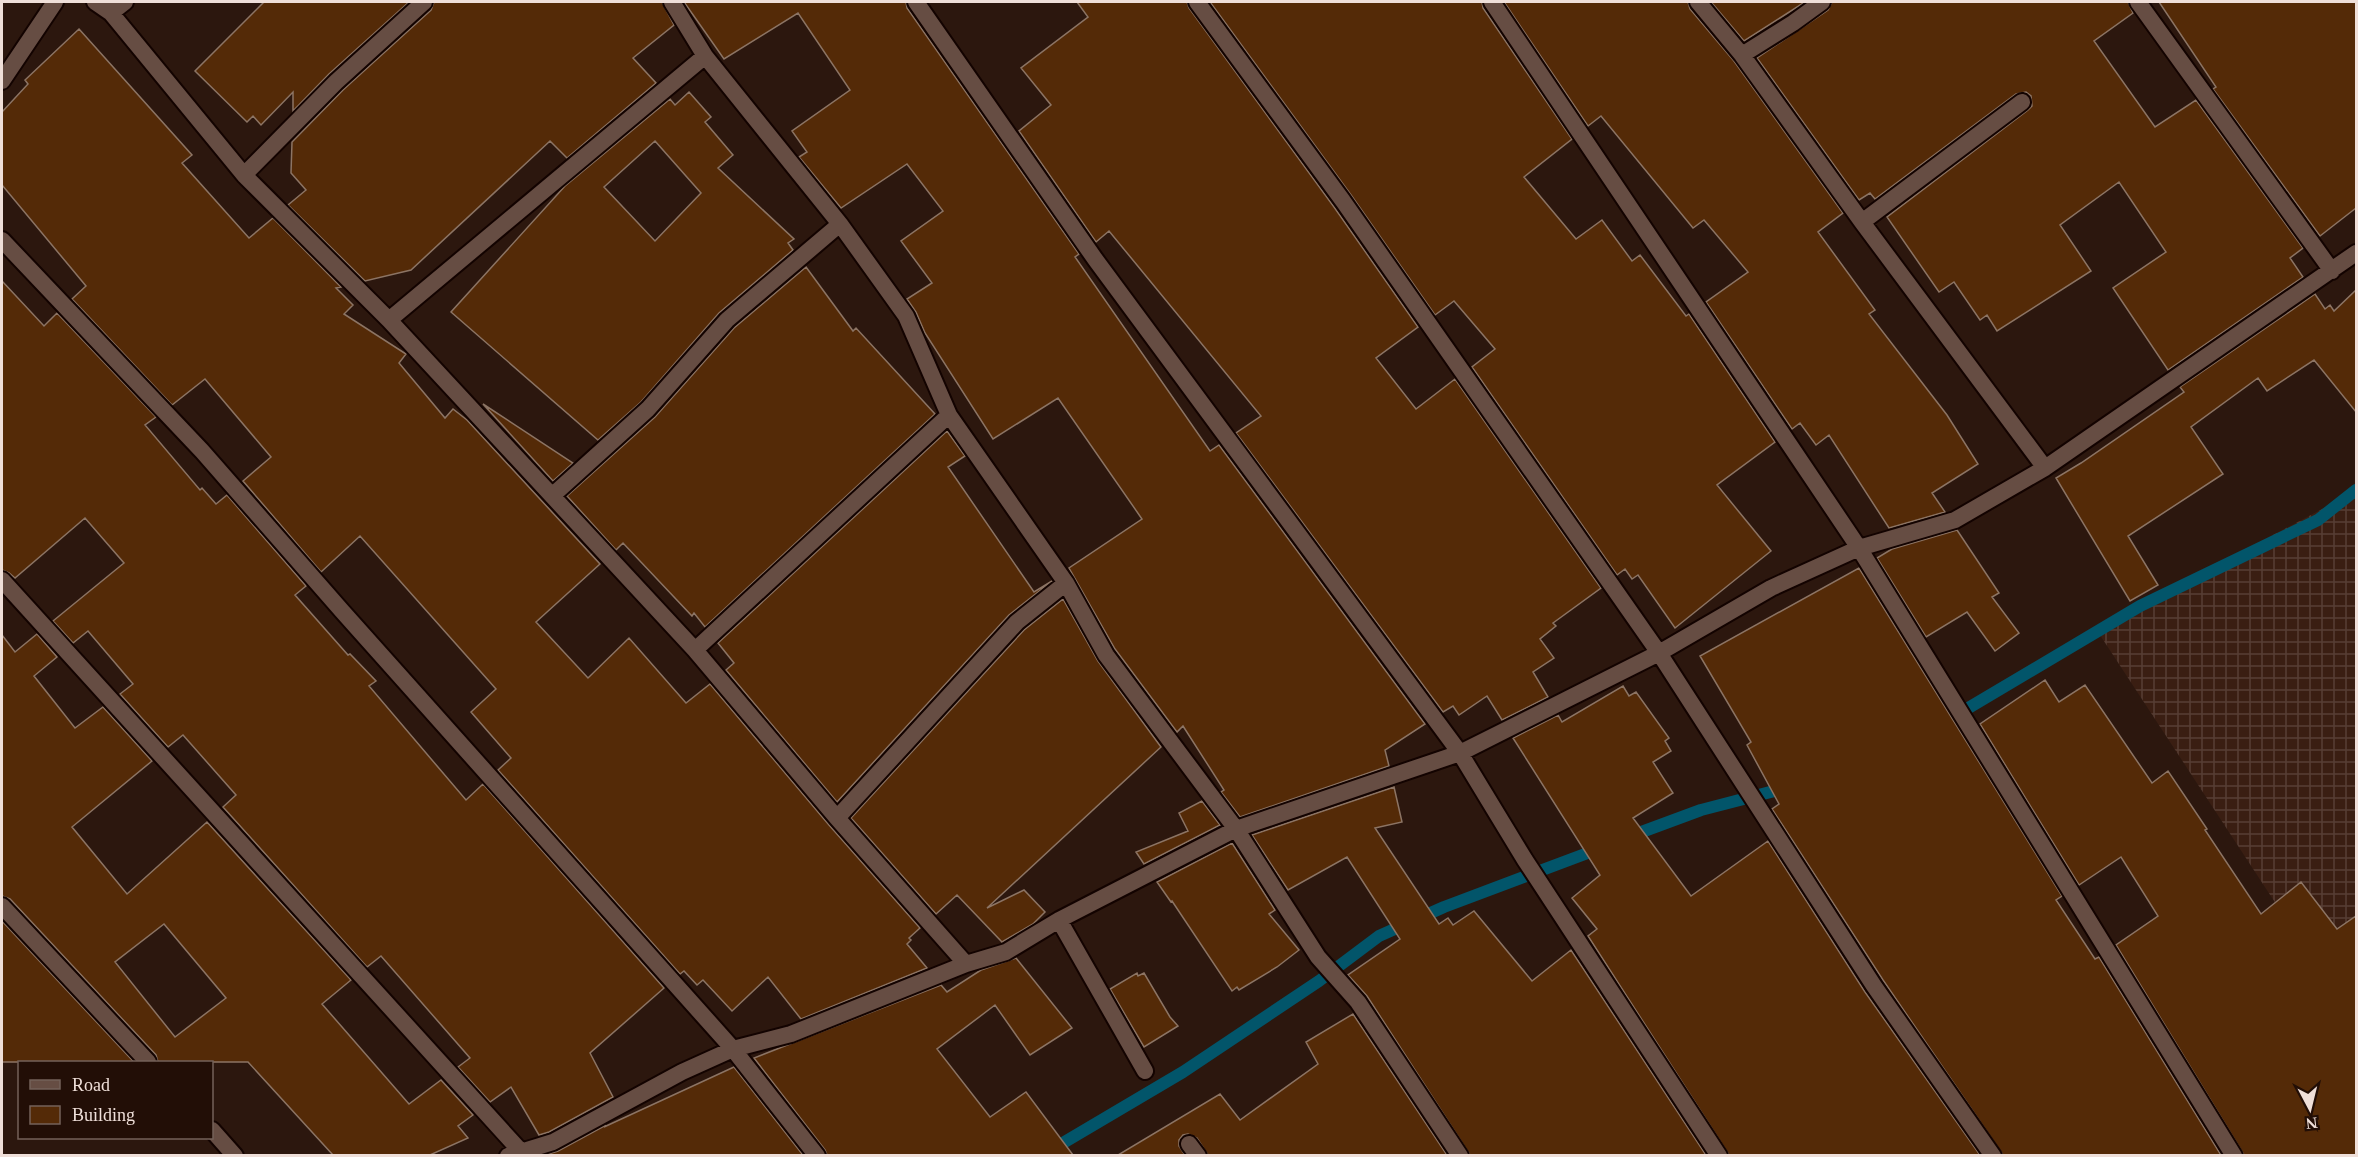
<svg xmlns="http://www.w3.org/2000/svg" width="2358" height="1157" font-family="Georgia,serif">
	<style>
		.industrial { fill: url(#industrial-grid) }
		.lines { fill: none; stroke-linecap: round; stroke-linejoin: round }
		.stream { stroke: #02556a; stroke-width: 12 }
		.building { fill: #542a07; stroke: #8c7464; stroke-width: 1.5; fill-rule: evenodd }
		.minor-casing { stroke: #130300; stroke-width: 20 }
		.minor { stroke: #664d43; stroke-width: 16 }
	</style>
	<defs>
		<pattern id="industrial-grid" width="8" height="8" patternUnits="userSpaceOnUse" patternTransform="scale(1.5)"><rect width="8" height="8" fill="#3a1e12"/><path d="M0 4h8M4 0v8" fill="none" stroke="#573e34"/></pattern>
	</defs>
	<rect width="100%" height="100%" fill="#2c170e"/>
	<path class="industrial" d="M2356,491V1026L2096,629Z"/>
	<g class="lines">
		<path class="stream" d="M1938,726L2140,606L2318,520L2356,490
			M1628,837L1701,810L1786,788
			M1041,1156L1183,1072L1319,981L1379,936L1444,907L1601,848"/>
	</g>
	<path class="building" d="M264,2H409L329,74L293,111V92L261,125L253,116L247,122L195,71Z
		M434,2H662L674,25L633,58L656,83L567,158L550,141L411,270L365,281L288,205L306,190L291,173L292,142L343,90L431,10Z
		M684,2H906L907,8L1079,254L1075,257L1210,451L1219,445L1425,724L1385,750L1389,766L1240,817L1221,792L1224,790L1183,726L1177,732L1115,649L1069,568L1142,519L1058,398L993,439L925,333L916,312L907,299L932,283L901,241L943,211L907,164L841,208L799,157L807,152L792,131L850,90L798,13L724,59Z
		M1077,2H1187L1189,8L1334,207L1418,327L1376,358L1416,409L1455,379L1601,588L1553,623L1556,626L1540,639L1554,658L1533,672L1548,697L1502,720L1487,696L1459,715L1453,706L1443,712L1236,433L1261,416L1109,231L1096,242L1019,131L1051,105L1021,68L1088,17Z
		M1210,2H1482L1483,8L1572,139L1524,177L1576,239L1602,220L1632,261L1640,255L1686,316L1689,314L1775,442L1717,485L1771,551L1675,628L1638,575L1632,579L1625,569L1617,575L1472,367L1495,349L1454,301L1435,315L1351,195Z
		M1504,2H1688L1690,9L1734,61L1843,213L1818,232L1875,310L1869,314L1947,415L1978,464L1932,493L1945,512L1889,528L1829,435L1816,445L1800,423L1792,429L1706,302L1748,272L1704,220L1693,228L1601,116L1588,126Z
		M1711,2H1805L1744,41Z
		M1832,2H2128L2133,13L2094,41L2155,127L2196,100L2303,248L2290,258L2303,277L2168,370L2113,288L2166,252L2119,182L2060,225L2091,271L1997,331L1987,315L1980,320L1954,282L1939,292L1887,217L2028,110L2032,106L2031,96L2026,92L2016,94L1875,199L1870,193L1859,200L1757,58L1828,10Z
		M2159,2H2356V208L2320,236L2213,89L2216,87Z
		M79,29L192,155L182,163L249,238L273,218L341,287L336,288L353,305L344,314L406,354L399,363L445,418L453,409L467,420L600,564L536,622L588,678L629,638L686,703L710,684L829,825L920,928L909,938L911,940L907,944L927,968L801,1019L768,977L732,1011L703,980L697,985L684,971L680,974L498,770L511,758L471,712L496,689L360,536L321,572L243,481L271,457L205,379L172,405L72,299L86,286L2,185V112L28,84L25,80Z
		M689,92L711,117L705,122L733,155L718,168L794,239L788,243L793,250L719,313L641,402L598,440L451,312L565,186L670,99L675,105ZM655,141L701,193L655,241L604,187Z
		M806,267L853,331L856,328L935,414L705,627L694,613L692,616L623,543L616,550L567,496L655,417L734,328Z
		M2,281L44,326L57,313L156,417L145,425L200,490L202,488L216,504L227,495L306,586L295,595L348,655L350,654L376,681L369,686L466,800L483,784L664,988L590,1053L613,1097L549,1132L539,1135L511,1087L490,1102L458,1067L470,1058L381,956L367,967L223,807L236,795L183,735L168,747L120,694L133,684L88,631L73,643L53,621L124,563L85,518L15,578L9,573L2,570Z
		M2356,290V412L2314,360L2267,391L2258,378L2191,427L2223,474L2128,536L2158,585L2130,601L2056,478L2081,463L2184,392L2180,387L2315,294L2325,309L2330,305L2334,311Z
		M483,404L573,463L553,481Z
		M947,431L965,456L948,467L1034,592L1052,581L1009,615L837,802L726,670L734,663L718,643Z
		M1957,530L1999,593L1992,597L2019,633L1995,651L1967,612L1926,637L1877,558L1892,549Z
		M1859,568L2062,896L2056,900L2095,959L2099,957L2221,1155H2003L1883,980L1772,809L1779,804L1747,745L1751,742L1700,656Z
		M1063,599L1098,661L1161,747L987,908L1024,890L1045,912L1033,924L1002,942L957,895L936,914L851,818L1024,630Z
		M37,634L57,657L34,676L75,728L103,707L152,761L72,827L127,894L207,822L351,980L322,1004L409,1104L441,1080L473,1115L458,1126L468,1138L430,1155H333L248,1062H158L156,1055L10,899L2,896V635L15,652ZM164,924L226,998L175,1037L115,962Z
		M2045,680L2059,702L2085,685L2152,783L2168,771L2207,829L2205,830L2261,914L2301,882L2337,929L2356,916V1155H2244L2116,945L2158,916L2121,857L2079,885L1980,724Z
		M1623,686L1629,696L1636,692L1669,738L1665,741L1671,751L1653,762L1673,793L1633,818L1691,896L1768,841L1865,992L1980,1155H1729L1588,936L1597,929L1572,898L1600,875L1513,738L1558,715L1562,722Z
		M1394,787L1402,822L1375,828L1439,924L1448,918L1453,925L1474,911L1532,981L1571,950L1706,1155H1470L1367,996L1348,975L1400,939L1347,857L1288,890L1252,835Z
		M1202,801L1220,825L1144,864L1136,852L1188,831L1179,813Z
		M1232,843L1275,910L1269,914L1299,950L1277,967L1239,990L1237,987L1232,991L1172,901L1171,902L1157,882Z
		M2,921L134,1062H2Z
		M1016,958L1072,1028L1030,1055L995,1005L937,1049L990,1117L1026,1092L1073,1155H827L825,1150L754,1058L941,985L947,992L981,970Z
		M1137,973L1138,976L1144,973L1170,1017L1178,1026L1144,1047L1110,989Z
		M1353,1014L1447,1155H1208L1197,1138L1188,1134L1183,1135L1179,1140V1146L1185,1155H1118L1220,1094L1240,1120L1318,1064L1306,1042Z
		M734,1067L803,1155H545L558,1151L606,1125L604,1127Z"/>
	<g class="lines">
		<g class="minor-casing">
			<path id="minor" d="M95,2L111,13L244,175L389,320L695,650L837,818L966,964
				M672,2L705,56L840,224L906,316L949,415L695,650
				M916,2L1095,259L1460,753L1525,860L1719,1156
				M1197,2L1343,201L1659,653L1874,986L1993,1156
				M1492,2L1859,548L2234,1156
				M1698,2L1742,55L1862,222L2045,468
				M2138,2L2332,271
				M111,13L125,2
				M1742,55L1793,23L1822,2
				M2,81L55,2
				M244,175L336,82L424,2
				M1862,222L2022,102
				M2,240L202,451L342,611L733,1049L817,1156
				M389,320L705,56
				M949,415L1066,583
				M553,495L648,409L727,320L840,224
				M2,580L525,1156
				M837,818L1017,622L1066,583L1106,655L1236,829L1318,957L1358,1002L1460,1156
				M2,906L148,1062
				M1059,920L1145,1071
				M212,1130L235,1156
				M1189,1144L1198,1156
				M508,1156L553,1142L682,1072L733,1049L791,1034L966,964L1006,952L1059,920L1236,829L1460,753L1659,653L1771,588L1859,548L1955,520L2045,468L2356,253"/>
		</g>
		<use href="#minor" class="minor"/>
	</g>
	<rect width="2358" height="1157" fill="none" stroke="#efdfd9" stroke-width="6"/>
	<rect x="18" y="1061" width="195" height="78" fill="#220e06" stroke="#74625a" stroke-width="1.5"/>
	<rect x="30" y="1080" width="30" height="9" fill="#664d43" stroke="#74625a" stroke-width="1.5"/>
	<text x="72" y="1091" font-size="18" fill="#efdfd9">Road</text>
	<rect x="30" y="1106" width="30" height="18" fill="#542a07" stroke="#74625a" stroke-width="1.5"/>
	<text x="72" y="1121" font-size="18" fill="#efdfd9">Building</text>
	<g transform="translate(2310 1109) rotate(173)" stroke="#220e06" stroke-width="4.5" paint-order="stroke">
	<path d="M0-4.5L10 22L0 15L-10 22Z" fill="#efdfd9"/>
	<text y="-9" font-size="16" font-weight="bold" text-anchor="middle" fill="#efdfd9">N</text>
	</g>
</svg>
